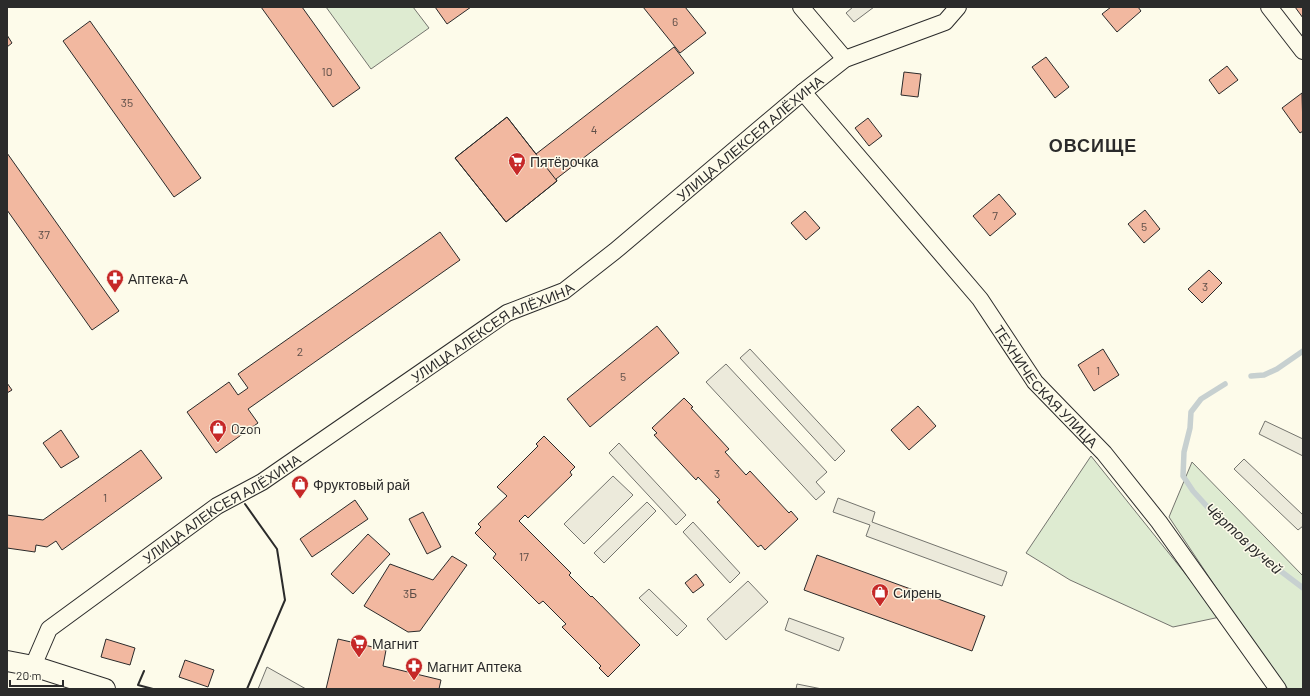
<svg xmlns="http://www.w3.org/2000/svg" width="1310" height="696" font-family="Barlow,sans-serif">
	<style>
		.green { fill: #deebd1; stroke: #74746e }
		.parking { fill: #eceadb; stroke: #74746e }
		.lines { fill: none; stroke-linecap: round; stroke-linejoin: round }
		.stream { stroke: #c7d0d0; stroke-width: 5.5 }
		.building { fill: #f2b8a0; stroke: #2b2b2b }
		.minor-casing { stroke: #2b2b2b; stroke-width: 18 }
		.tertiary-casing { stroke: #2b2b2b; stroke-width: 22 }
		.minor { stroke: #fdfbea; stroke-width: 16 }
		.tertiary { stroke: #fdfbea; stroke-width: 20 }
		.wall { stroke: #2b2b2b; stroke-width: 2 }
		.labels { text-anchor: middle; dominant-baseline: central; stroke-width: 3; stroke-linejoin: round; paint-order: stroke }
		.number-label { font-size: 12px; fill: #5d4e48 }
		.street-label { font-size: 14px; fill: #2b2b2b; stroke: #fdfbea }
		.poi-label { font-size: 14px; fill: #2b2b2b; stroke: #fdfbea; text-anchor: start }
		.water-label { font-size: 15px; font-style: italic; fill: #2b2b2b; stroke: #fdfbea }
		.district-label { font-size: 18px; font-weight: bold; letter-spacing: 1px; fill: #2b2b2b; stroke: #fdfbea }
	</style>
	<rect width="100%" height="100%" fill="#fdfbea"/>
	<path class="green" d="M326,7H413L429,28L371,69Z
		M1091,456L1220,617L1173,627L1070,580L1026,553Z
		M1192,462L1303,576V689H1288L1251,640L1169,517Z"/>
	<path class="parking" d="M853,7H874L854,22L846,13Z
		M750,349L845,451L835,461L740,358Z
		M726,364L827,472L816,482L825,492L816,500L706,382Z
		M1265,421L1303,439V456L1259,434Z
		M619,443L686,515L676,525L609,453Z
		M1244,459L1303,515V526L1298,530L1234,469Z
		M613,476L633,495L584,544L564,524Z
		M838,498L875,512L872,522L1007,572L1002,586L866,536L870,525L833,512Z
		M647,502L656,511L604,563L594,553Z
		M693,522L740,573L730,583L683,532Z
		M748,581L768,602L726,640L707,619Z
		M649,589L687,626L677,636L639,598Z
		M789,618L844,638L839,651L785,630Z
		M267,667L306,689H258Z
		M797,684L822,689H796Z"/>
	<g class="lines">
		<path class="stream" d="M1251,376L1264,375L1277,369L1303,351
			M1225,384L1201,399L1191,412L1190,428L1184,452L1183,476L1193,491L1213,513L1258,554L1303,588"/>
	</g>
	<path class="building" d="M261,7H302L360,88L333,107Z
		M435,7H471L447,24Z
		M643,7H685L706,33L680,53Z
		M1111,7H1138L1141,11L1117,32L1102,14Z
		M1295,7H1303V18Z
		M90,21L201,178L174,197L63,41Z
		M7,35L12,43L7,47Z
		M674,47L694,73L556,179L557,181L506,222L455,158L507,117L536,154Z
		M1046,57L1069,87L1055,98L1032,67Z
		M1227,66L1238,80L1219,94L1209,80Z
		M904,72L921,74L918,97L901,95Z
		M1302,93L1303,131L1300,133L1282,108Z
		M507,117L557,181L506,222L455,158Z
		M868,118L882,136L869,146L855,128Z
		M7,153L119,311L92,330L7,210Z
		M999,194L1016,214L990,236L973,216Z
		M1145,210L1160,229L1144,243L1128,224Z
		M805,211L820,228L806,240L791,223Z
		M440,232L460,260L248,409L258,423L216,453L187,412L229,382L238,395L248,388L238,374Z
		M1209,270L1222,283L1202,303L1188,289Z
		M657,326L679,353L590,427L567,399Z
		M1103,349L1119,375L1094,391L1078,365Z
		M7,383L12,390L7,393Z
		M684,398L693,407L691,408L729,449L725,452L746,475L750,471L789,513L791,511L798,519L765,550L761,545L758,547L717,502L720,500L698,477L696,480L654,435L657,433L652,428Z
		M918,406L936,426L909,450L891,430Z
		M61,430L79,457L61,468L43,443Z
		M544,436L575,467L570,472L572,475L528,518L525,515L519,521L571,573L569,575L591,597L592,596L640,645L608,677L599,668L601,666L562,627L566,624L543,601L539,604L493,558L496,554L475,533L481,527L478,524L507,496L497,487L538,446L536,444Z
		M141,450L162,478L62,550L56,541L47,547L36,545L35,552L7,548V515L43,520Z
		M355,500L368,519L312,557L300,539Z
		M423,512L441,547L427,554L409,519Z
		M368,534L390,554L353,594L331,574Z
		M817,555L985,616L972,651L804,590Z
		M452,556L467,565L420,631L408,632L364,606L390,564L433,580Z
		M696,574L704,585L693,593L685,583Z
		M106,639L135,648L130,665L101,657Z
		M338,639L386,650L383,666L441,680L439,689H326Z
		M185,660L214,670L208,687L179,677Z"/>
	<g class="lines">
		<g class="minor-casing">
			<g id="minor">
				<path d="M801,7L845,59"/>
				<path d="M1269,7L1303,51"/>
				<path id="s1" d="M803,92L980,299L1035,382L1104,453L1159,522L1278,689"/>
				<path id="s2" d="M33,666L49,629L217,506L262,482L507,313L564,291L615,251L803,92L845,59L945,22L958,7"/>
			</g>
		</g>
		<g class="tertiary-casing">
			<path id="tertiary" d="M7,661L33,666L105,689"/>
		</g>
		<use href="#minor" class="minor"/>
		<use href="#tertiary" class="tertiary"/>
		<path class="wall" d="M245,504L277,549L285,600L247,689
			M144,671L138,685L153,689"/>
	</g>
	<defs>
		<g id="supermarket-pin" transform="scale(0.9)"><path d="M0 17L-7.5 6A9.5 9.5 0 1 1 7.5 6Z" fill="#c62828" stroke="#fdfbea"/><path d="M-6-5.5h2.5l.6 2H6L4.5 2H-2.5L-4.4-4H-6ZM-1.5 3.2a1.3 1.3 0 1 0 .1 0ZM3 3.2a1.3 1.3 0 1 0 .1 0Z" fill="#fff"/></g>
		<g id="pharmacy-pin" transform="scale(0.9)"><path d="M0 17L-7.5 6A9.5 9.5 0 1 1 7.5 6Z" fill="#c62828" stroke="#fdfbea"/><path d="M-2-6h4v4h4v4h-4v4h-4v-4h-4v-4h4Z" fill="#fff"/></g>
		<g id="shop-pin" transform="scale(0.9)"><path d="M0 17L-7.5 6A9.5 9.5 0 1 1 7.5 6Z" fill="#c62828" stroke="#fdfbea"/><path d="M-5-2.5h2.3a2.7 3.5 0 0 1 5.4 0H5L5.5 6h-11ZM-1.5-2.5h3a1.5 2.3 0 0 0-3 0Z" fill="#fff"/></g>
	</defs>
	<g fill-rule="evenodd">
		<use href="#supermarket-pin" x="517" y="161"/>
		<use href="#pharmacy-pin" x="115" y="278"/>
		<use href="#shop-pin" x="218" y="428"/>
		<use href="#shop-pin" x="300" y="484"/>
		<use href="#shop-pin" x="880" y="592"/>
		<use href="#supermarket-pin" x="359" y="643"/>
		<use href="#pharmacy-pin" x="414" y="666"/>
	</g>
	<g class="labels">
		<g class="number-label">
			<text x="675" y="21">6</text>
			<text x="327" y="71">10</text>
			<text x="127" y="102">35</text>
			<text x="594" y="129">4</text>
			<text x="995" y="215">7</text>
			<text x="1144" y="226">5</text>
			<text x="44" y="234">37</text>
			<text x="1205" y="286">3</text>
			<text x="300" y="351">2</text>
			<text x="1098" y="370">1</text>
			<text x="623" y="376">5</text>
			<text x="717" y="473">3</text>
			<text x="105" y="497">1</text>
			<text x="524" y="556">17</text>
			<text x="410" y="593">3Б</text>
		</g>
		<g class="street-label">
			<text stroke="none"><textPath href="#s2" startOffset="899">УЛИЦА АЛЕКСЕЯ АЛЁХИНА</textPath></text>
			<text stroke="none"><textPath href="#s2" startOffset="575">УЛИЦА АЛЕКСЕЯ АЛЁХИНА</textPath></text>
			<text stroke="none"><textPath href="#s1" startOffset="382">ТЕХНИЧЕСКАЯ УЛИЦА</textPath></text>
			<text stroke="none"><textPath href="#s2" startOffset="251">УЛИЦА АЛЕКСЕЯ АЛЁХИНА</textPath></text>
		</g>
		<g class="poi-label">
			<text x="530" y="161">Пятёрочка</text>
			<text x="128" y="278">Аптека-А</text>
			<text x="231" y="428">Ozon</text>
			<text x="313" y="484">Фруктовый рай</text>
			<text x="893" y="592">Сирень</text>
			<text x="372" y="643">Магнит</text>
			<text x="427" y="666">Магнит Аптека</text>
		</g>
		<g class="water-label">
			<text transform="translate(1244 538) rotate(42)">Чёртов ручей</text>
		</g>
		<g class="district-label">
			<text x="1093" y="145">ОВСИЩЕ</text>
		</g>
	</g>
	<rect width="1310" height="696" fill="none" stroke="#2b2b2b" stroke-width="16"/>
	<path d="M10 680v6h53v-6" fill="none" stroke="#2b2b2b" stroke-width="2"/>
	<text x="16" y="680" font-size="12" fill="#2b2b2b" stroke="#fdfbea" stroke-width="3" paint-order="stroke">20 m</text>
</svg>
